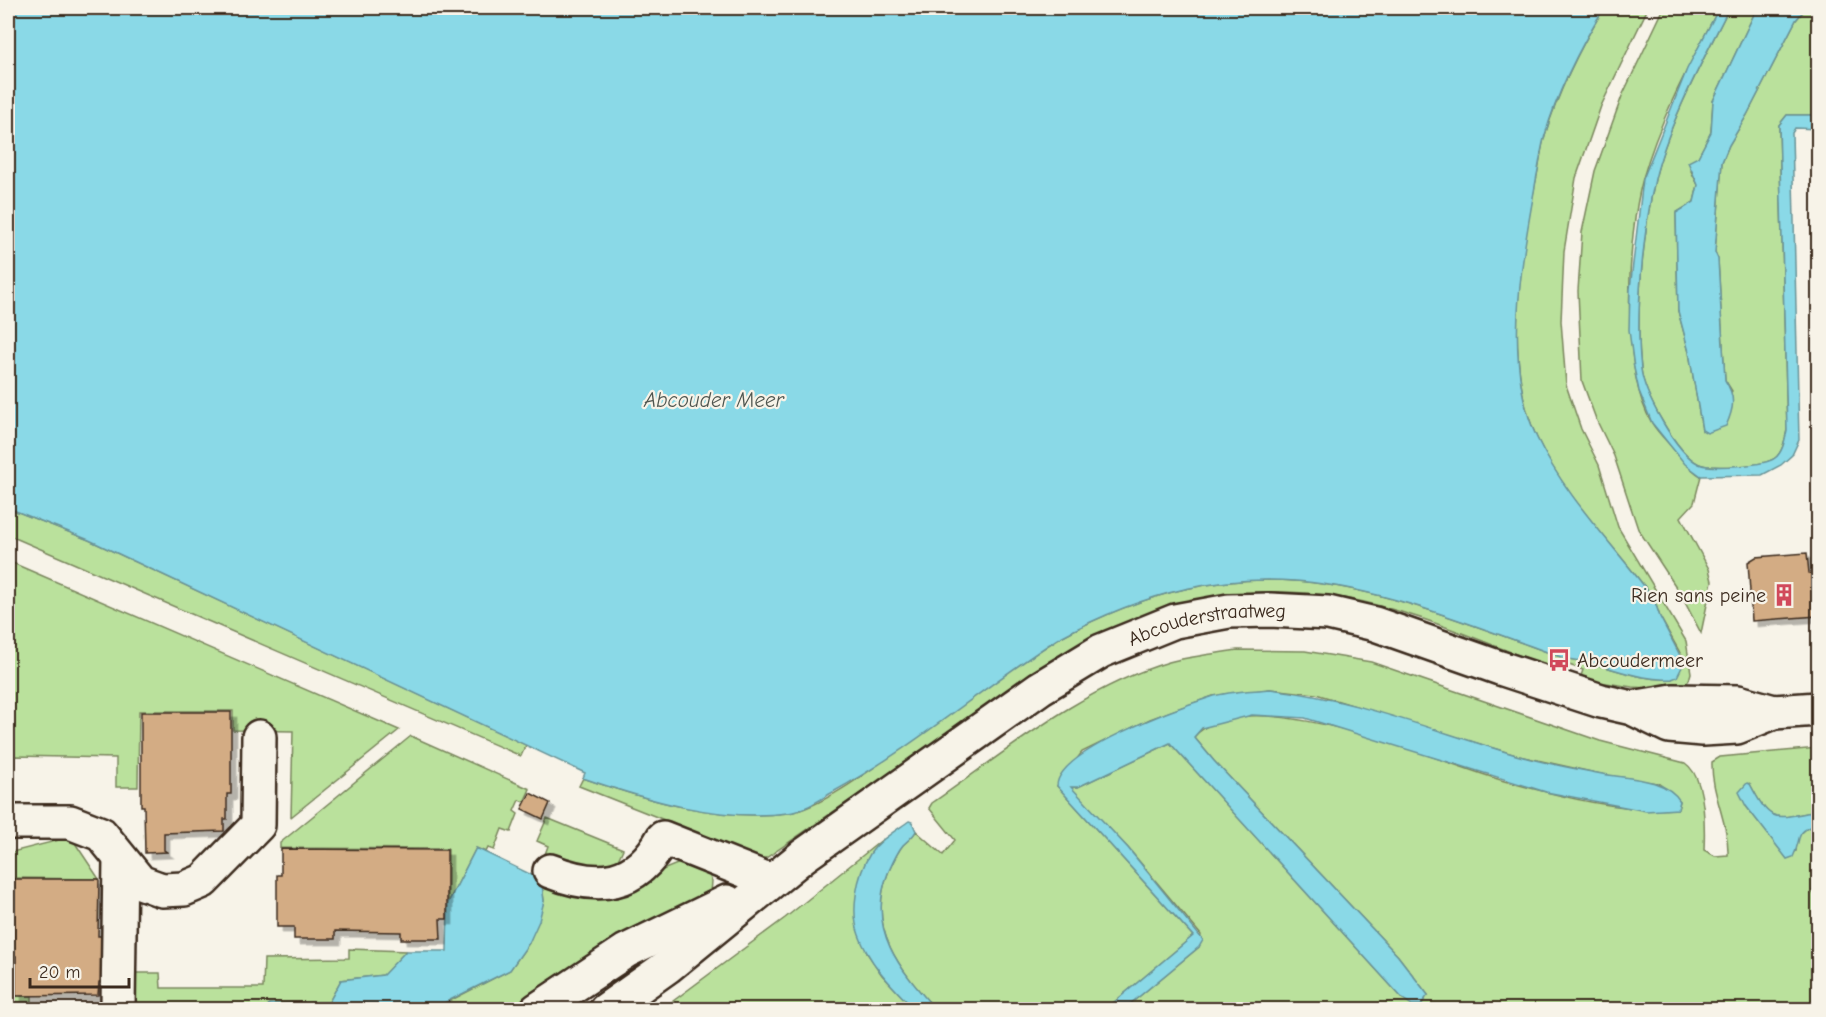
<svg xmlns="http://www.w3.org/2000/svg" width="1826" height="1017" font-family="'Comic Neue',sans-serif">
	<style>
		.green { fill: #bae19c; stroke: #7a865d; stroke-width: 1.5 }
		.water { fill: #8ad9e7; stroke: #6a9397; stroke-width: 1.5 }
		.building { fill: #d3ac84; stroke: #3b2a1e; stroke-width: 1.5; filter: url(#shadow) }
		.lines { fill: none; stroke-linecap: round; stroke-linejoin: round }
		.minor-casing { stroke: #3b2a1e; stroke-width: 38 }
		.minor { stroke: #f7f3e8; stroke-width: 33 }
		.labels { text-anchor: middle; dominant-baseline: central; stroke-width: 4.5; stroke-linejoin: round; paint-order: stroke }
		.poi-label { font-size: 20px; fill: #3b2a1e; stroke: #f7f3e8; text-anchor: end }
		.street-label { font-size: 20px; fill: #3b2a1e; stroke: #f7f3e8 }
		.water-label { font-size: 21px; font-style: italic; fill: #4f5650; stroke: #f7f3e8 }
	</style>
	<defs>
		<filter id="shadow"><feDropShadow dx="5.5" dy="5.5" stdDeviation="0" flood-color="#0004"/></filter>
	</defs>
	<rect width="100%" height="100%" fill="#f7f3e8"/>
	<filter id="ink" filterUnits="userSpaceOnUse"><feTurbulence type="fractalNoise" baseFrequency=".0167" numOctaves="2"/><feDisplacementMap in="SourceGraphic" scale="12" xChannelSelector="R" yChannelSelector="G"/><feConvolveMatrix kernelMatrix="1 2 1 2 8 2 1 2 1" color-interpolation-filters="sRGB"/></filter>
	<g filter="url(#ink)">
		<path class="green" d="M1604,8H1648L1601,106L1576,178L1564,251L1561,321L1566,385L1581,429L1599,465L1618,527L1686,641L1691,673L1689,680L1680,690L1632,687L1580,679L1583,670L1552,659L1548,666C1482,642 1413,610 1344,598C1241,580 1156,602 1067,651L766,858H760L579,786L583,778C647,800 719,822 788,813C822,809 884,760 913,739C961,705 1009,670 1059,638C1255,533 1374,589 1566,659C1601,661 1636,682 1672,679L1683,658L1660,617L1654,599C1615,546 1565,498 1537,438C1502,364 1521,252 1537,175C1540,161 1541,148 1545,135C1559,90 1580,47 1604,8Z
			M1664,8H1719C1691,62 1660,118 1643,178C1627,236 1620,371 1652,423C1658,433 1668,442 1675,451C1683,460 1690,470 1701,476L1694,503L1681,517L1709,569L1712,581L1701,633L1680,593L1638,529L1614,456L1596,419L1582,381L1578,291L1582,232L1595,171L1622,96Z
			M1729,8H1757L1713,101L1711,132L1691,171L1698,185L1694,202L1676,213L1678,311L1689,352L1702,430L1732,391L1725,380L1718,260L1715,252L1722,162L1729,145L1747,115L1796,20L1806,8H1818V115H1787L1779,125L1787,430C1785,439 1783,452 1775,458C1765,466 1710,469 1699,464C1676,453 1644,394 1641,369C1635,315 1643,232 1655,179C1668,124 1704,59 1729,8Z
			M8,508L89,540L526,745L521,756L8,535Z
			M8,561L399,730L291,817L293,731L233,730V711H139L138,787H116V758L14,756L13,785L8,784Z
			M1237,650L1305,651L1371,662L1600,741L1685,763C1706,777 1705,827 1704,850L1715,856L1728,855C1729,823 1711,794 1712,762L1720,757L1818,748V811C1774,819 1772,826 1750,784L1746,806L1787,858L1796,851L1797,837L1807,828L1818,823V880L1812,892L1818,900V1009H1124L1199,947L1201,935L1128,848L1070,787H1078L1170,743L1403,999L1428,995L1398,956L1214,761L1194,737C1247,676 1441,764 1508,782C1563,797 1621,812 1678,809L1680,801L1658,783L1619,778L1519,756L1316,694L1270,689L1213,696L1150,719L1082,752L1057,786L1193,936L1106,1009H935C900,969 866,930 888,873C892,864 897,852 903,845C908,840 913,837 916,831L943,855L955,840L929,808L932,803C1006,752 1081,688 1169,662C1191,656 1215,654 1237,650Z
			M411,736L530,789L524,802L519,800L514,811L518,814L511,832L502,829L494,850L488,848L486,852L476,848L448,903V849L280,848V843Z
			M547,818L623,849L613,871L543,860L548,846L537,841Z
			M71,837L99,879L12,878L11,996H32V1002H8V853Z
			M883,839L870,855L867,953L882,975L914,1009L661,1010L785,918Z
			M682,862L707,872L712,881L711,894L524,1009L432,1010L510,970L529,943L544,901L542,885L532,875L566,889L643,878Z
			M349,949L406,951L384,975L341,980L329,1002L269,1004L266,1010H134L136,973H160L161,988H263L264,959L349,958Z"/>
		<path class="water" d="M8,8H1604C1580,47 1558,90 1545,135C1541,148 1540,161 1537,175C1523,254 1501,362 1537,438C1566,498 1615,546 1654,599L1660,617L1684,663L1677,677L1672,679C1636,682 1601,661 1566,659C1374,589 1255,533 1059,638C983,687 913,748 833,792C819,800 804,811 788,813C719,822 647,800 583,778L585,773L89,540L8,508Z
			M1719,8H1729C1704,58 1668,124 1655,179C1643,232 1635,315 1641,369C1644,394 1676,453 1699,464C1710,469 1765,466 1775,458C1783,452 1785,439 1787,430L1779,125L1787,115H1818V129L1795,128L1792,133L1799,440L1792,455L1781,465L1762,475L1701,476L1685,464L1652,423L1639,391L1634,368L1629,330L1630,289L1643,179L1687,69Z
			M1757,8H1806L1796,20L1747,115L1729,145L1722,162L1715,252L1718,259L1725,380C1736,397 1734,408 1726,426L1707,433L1702,430L1689,352L1678,311L1676,213L1694,202L1698,185L1688,162L1698,157L1711,132L1713,101Z
			M1270,689C1356,699 1434,731 1516,755C1543,763 1570,768 1597,773C1624,779 1664,776 1680,801L1678,809L1646,811L1546,792L1305,718L1252,715L1202,728L1194,737L1214,761L1398,956L1428,995L1421,1005H1412L1403,999L1170,743L1078,787H1071L1128,848L1203,940L1199,947L1124,1009H1106L1193,936L1057,786C1057,751 1179,707 1211,697C1229,691 1251,691 1270,689Z
			M1747,783L1750,784C1772,826 1774,818 1818,811V823C1792,834 1803,837 1793,857L1787,859L1746,806L1739,792Z
			M909,821L912,822L916,831C913,837 908,840 903,845C897,852 892,864 888,873C866,930 900,969 935,1009H914C893,987 869,964 859,935C850,911 857,875 870,854C879,840 895,831 909,821Z
			M476,848L532,875L542,885L544,901L539,921L529,943L510,970L432,1009L266,1010L269,1004L329,1002L341,980L383,975L406,951H447L448,903Z"/>
		<path class="building" d="M1807,553L1809,573L1818,572V616L1752,621L1748,562L1756,557Z
			M141,712H231V794H227V819H224V831L164,833V850L167,852L145,853L144,806H141Z
			M530,793L550,803L543,819L522,809Z
			M281,849L447,850V919H440L441,939H401V932L335,931V939H294V927H277V875H281Z
			M13,879H99L98,936H102V981L99,982L98,995L16,996V956H13Z"/>
		<g class="lines">
			<g class="minor-casing">
				<g id="minor">
					<path d="M1632,708L1673,701L1738,702L1774,712"/>
					<path d="M8,822H70L101,834L140,882L162,890L184,889L203,881L258,825L259,737"/>
					<path d="M550,871C598,890 636,887 663,838L771,881"/>
					<path d="M118,1007L120,858"/>
					<path d="M537,1010L626,951L727,902"/>
					<path id="s1" d="M606,1010L668,966L803,856L1040,688L1101,651L1175,621L1229,611L1270,610L1328,613L1375,624L1500,668L1601,701L1632,708L1669,726L1703,729L1737,727L1774,712L1818,709"/>
				</g>
			</g>
			<use href="#minor" class="minor"/>
		</g>
	</g>
	<defs>
		<g id="building-bare" transform="scale(1.8)"><path d="M-4-6H4V6H1V3H-1V6H-4ZM-2.5-4.3h1.7v1.8h-1.7ZM.8-4.3h1.7v1.8H.8ZM-2.5-1h1.7V.8h-1.7ZM.8-1h1.7V.8H.8Z" fill="#d1495b" stroke="#f7f3e8" stroke-width="2.5" paint-order="stroke"/></g>
		<g id="bus-bare" transform="scale(1.8)"><path d="M-5-6H5V4H4V6H2V4H-2V6H-4V4H-5ZM-3.5-4V0h7V-4ZM-3.5 1.2v1.5H-2V1.2ZM2 1.2v1.5H3.5V1.2Z" fill="#d1495b" stroke="#f7f3e8" stroke-width="2.5" paint-order="stroke"/></g>
	</defs>
	<g fill-rule="evenodd">
		<use href="#building-bare" x="1784" y="595"/>
		<use href="#bus-bare" x="1559" y="660"/>
	</g>
	<g class="labels">
		<g class="poi-label">
			<text x="1766" y="595">Rien sans peine</text>
			<text x="1577" y="660" text-anchor="start">Abcoudermeer</text>
		</g>
		<g class="street-label">
			<text stroke="none"><textPath href="#s1" startOffset="723">Abcouderstraatweg</textPath></text>
		</g>
		<g class="water-label">
			<text x="714" y="400">Abcouder Meer</text>
		</g>
	</g>
	<rect width="1826" height="1017" fill="none" stroke="#f7f3e8" stroke-width="30"/>
	<rect x="15" y="15" width="1796" height="987" fill="none" stroke="#3b2a1e" stroke-width="2" filter="url(#ink)"/>
	<path d="M30 978v9h99v-9" fill="none" stroke="#3b2a1e" stroke-width="3"/>
	<text x="39" y="978" font-size="18" fill="#3b2a1e" stroke="#f7f3e8" stroke-width="4.5" paint-order="stroke">20 m</text>
</svg>
